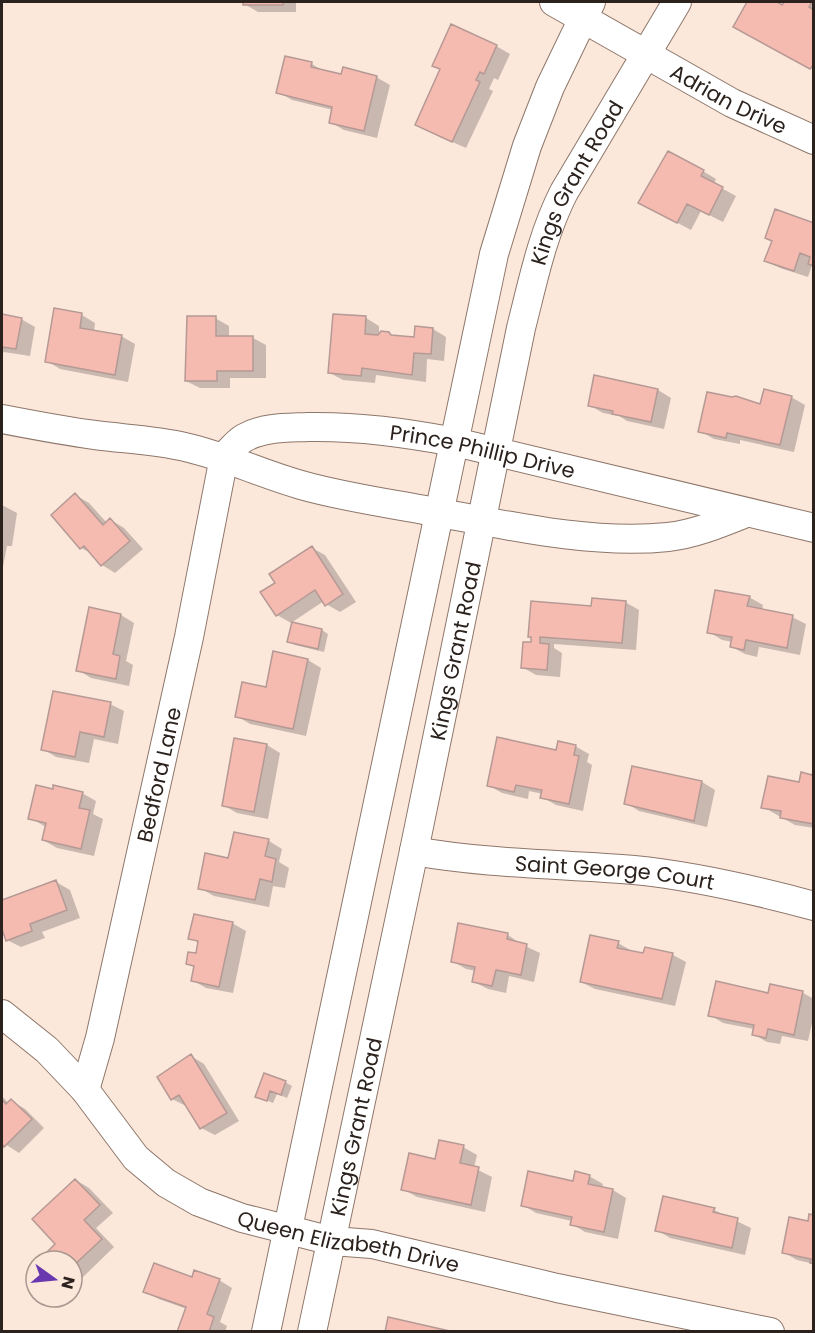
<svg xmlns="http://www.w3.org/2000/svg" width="815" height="1333" font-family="Poppins,sans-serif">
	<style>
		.shadow { fill: #0003 }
		.building { fill: #f5bab0; stroke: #b59995; stroke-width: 1.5 }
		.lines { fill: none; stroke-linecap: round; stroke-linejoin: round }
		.street-casing { stroke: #8d776a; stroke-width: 30 }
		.street { stroke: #fff; stroke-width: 28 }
		.labels { text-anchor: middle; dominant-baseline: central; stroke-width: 4.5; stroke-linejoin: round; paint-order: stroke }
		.street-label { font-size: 21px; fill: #2b221d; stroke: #fce7db }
	</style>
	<rect width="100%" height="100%" fill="#fce7db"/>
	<path class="shadow" d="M244,2H296V12H258L244,4Z
		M749,2H774L783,7L786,2H809L814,4V70L735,27Z
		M496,46L510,54L498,80L494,78L489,89L493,91L466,148L430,132Z
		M286,58L312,64L325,72L342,76L376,77L390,85L377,138L344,130L330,122L333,110L292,100L278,92Z
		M703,171L716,179L714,184L736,196L723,222L701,211L691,230L653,210Z
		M814,224L812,265L808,277L780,268L766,261Z
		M82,315L95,323L94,332L121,336L135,344L128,382L60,369L47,361Z
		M2,316L21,319L35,327L30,356L4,352L2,354Z
		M215,318L229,326V338H253L266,345V378H230V388H200L186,381Z
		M366,318L379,326V337L389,333L395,337L415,339L433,329L446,337L444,361L427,359L426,382L376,375L375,383L343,380L330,373Z
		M658,390L671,398L664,429L627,421L619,416L603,413L589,405Z
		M791,397L805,405L794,452L740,440V444L714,439L700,431L761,406Z
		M75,495L89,503L107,523L111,520L124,528L143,549L115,573L102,565L93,554L81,548Z
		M2,505L17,513L12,546H7L3,567L2,566Z
		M312,548L325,555L356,602L340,612L326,604L324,601L291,623L277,615L262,593L277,583Z
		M749,597L763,605L762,611L792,617L806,624L800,655L759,647L757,657L745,654L732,647L733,642L722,640L709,632Z
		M625,602L639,610L636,650L554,644V648L562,653L560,677L536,675L522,667L532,644V603L593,608Z
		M121,615L134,623L126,661L133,665L129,686L91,678L78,670Z
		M322,630L328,634L324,652L295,645L289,641Z
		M308,660L321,668L306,736L250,724L237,716L267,688Z
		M110,704L124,711L118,744L94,739L89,763L56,757L43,749Z
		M267,745L280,753L268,819L237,813L223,805Z
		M575,746L589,754L587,762L592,765L583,811L556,805L542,797L543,794L529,791L528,799L502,793L488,785L557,752Z
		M633,768L702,782L715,790L707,827L639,811L626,803Z
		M814,777V828L795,825L763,807Z
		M54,790L82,793L96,801L93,814L103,819L94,856L57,848L43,840L46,827L30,818Z
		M235,834L269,841L282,849L279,862L289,868L285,888L273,886L269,907L214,896L200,888L230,859Z
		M56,882L70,890L80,918L42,932L45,938L21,947L7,940L2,925V902Z
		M232,923L246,931L233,993L206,988L192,980L195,968L188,963L197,955L199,943L190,938Z
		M508,935L521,944L540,953L534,982L509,976L506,993L488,989L474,982L476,971L466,969L452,961Z
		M618,943L632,951L631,952L644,955L646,949L673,955L686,962L675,1006L595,989L581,982Z
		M771,986L803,993L814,999V1014L808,1041L782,1036L780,1044L767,1042L753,1034L754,1029L723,1023L710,1015L769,994Z
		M191,1056L204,1064L239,1121L215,1135L201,1128L187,1105L186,1106L172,1099Z
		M285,1082L292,1086L287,1098L277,1094L273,1103L257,1096Z
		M2,1096L9,1104L12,1101L25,1109L44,1128L19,1153L2,1142Z
		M463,1147L477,1155L474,1168L492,1177L485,1212L417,1197L403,1189L436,1161Z
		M589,1176L603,1184L602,1188L613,1190L626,1198L618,1239L585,1232L572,1224V1221L536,1213L523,1205Z
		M76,1180L89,1188L113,1213L96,1228L114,1247L81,1279L72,1274V1261H58V1244Z
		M714,1210L751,1228L745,1255L670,1238L657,1230Z
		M809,1222L814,1264L797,1260L783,1252Z
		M193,1279L219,1280L232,1288L220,1322L227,1326L225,1332H179L187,1309L159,1299L145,1291Z"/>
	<path class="building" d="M243,2H283V5H243Z
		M747,2H777L782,5L784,2H812L809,7L814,10V64L810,69L733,27Z
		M451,24L497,45L484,74L480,72L476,80L480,82L452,142L415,125L440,69L432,66Z
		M285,56L312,62L311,67L341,74L343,67L377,76L364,131L329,123L332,107L276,93Z
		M668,151L704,170L701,176L723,187L709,215L687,204L677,223L638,203Z
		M775,209L814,223V266L808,264L810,257L800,253L794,271L764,261L772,241L765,238Z
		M54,308L82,313L80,328L122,335L115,375L45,362Z
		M2,314L22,318L16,349L2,347Z
		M333,314L366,316L365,334L378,335L381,331L389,332L391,335L414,337L415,326L433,328L431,354L414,353L412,375L362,368L361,376L328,373Z
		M187,316H216V336H253V371H217V381H185Z
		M594,375L658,389L651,422L612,414L613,411L588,406Z
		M764,389L792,396L780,445L727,433L726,438L698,432L707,392L732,397L736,396L760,404Z
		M75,493L103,525L110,518L130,541L101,566L84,546L80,549L51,515Z
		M312,546L343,594L325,606L315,590L276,616L260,592L275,583L269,574Z
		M715,590L750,596L747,606L793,615L787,648L746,640L744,650L730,647L732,637L707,633Z
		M592,598L626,601L622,643L540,637V643L549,644L547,670L521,668L523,642H531V637H528L531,601L591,606Z
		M89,607L121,614L113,654L120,656L116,679L76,671Z
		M292,622L322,629L318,649L287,642Z
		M273,651L308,659L293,729L235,717L242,682L266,687Z
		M53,691L111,702L104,737L80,732L75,757L41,750Z
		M497,737L556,750L558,741L576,745L574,755L579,756L569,804L540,798L542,790L516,785L514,792L487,786Z
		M234,738L267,744L254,812L222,806Z
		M632,766L702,781L694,821L624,804Z
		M814,769V824L780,818L781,811L761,808L768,776L799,782L801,772L812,775Z
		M36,785L53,789V785L83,792L79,808L90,810L81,849L42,840L46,823L28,819Z
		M234,832L269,839L265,856L276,859L272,882L260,879L255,900L198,889L205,853L228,858Z
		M56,880L67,910L30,924L32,931L6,941L2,929V900Z
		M194,914L233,922L219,987L191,981L194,966L186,964L188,952L196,953L198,941L188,939Z
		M458,923L508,933L507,939L527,944L521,975L496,970L492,986L472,982L475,967L451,962Z
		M590,935L619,941L617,948L643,953L645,947L673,953L662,999L580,982Z
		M716,981L768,993L770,984L803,991L794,1035L768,1029L766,1038L752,1035L754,1025L708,1016Z
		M191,1054L227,1113L200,1129L179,1095L171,1100L157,1077Z
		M264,1073L286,1081L281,1095L270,1091L267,1101L255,1097Z
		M11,1099L32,1119L4,1147L2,1144V1100L6,1104Z
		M439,1140L464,1145L460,1163L479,1167L471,1205L401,1190L409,1153L435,1159Z
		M528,1171L573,1181L575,1171L590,1175L588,1184L613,1189L604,1232L570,1225L572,1217L521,1206Z
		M75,1179L100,1205L84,1220L102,1239L72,1267V1261H55L47,1252L55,1244L32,1219Z
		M663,1196L715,1208L713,1212L738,1218L732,1248L655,1231Z
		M809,1214L814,1215V1264L810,1263L811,1259L782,1253L789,1217L808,1221Z
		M154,1263L192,1277L194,1270L220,1279L207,1314L214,1317L209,1332H177L186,1307L143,1292Z
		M388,1317L454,1332H385Z"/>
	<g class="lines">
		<g class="street-casing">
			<g id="street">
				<path id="s1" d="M554,2L732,103L814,140"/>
				<path d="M2,419C33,425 64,431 95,435C125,439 156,440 185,447C225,456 262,474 301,485C343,497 387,503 430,511C506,525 591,545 668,537C695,534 721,523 746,513"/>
				<path id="s2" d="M224,457C230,451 237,442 244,438C263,427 287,428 308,427C358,426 406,433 455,442L814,528"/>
				<path id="s3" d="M414,851C487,864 560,864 634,870C694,876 755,890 814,906"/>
				<path id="s4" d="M2,1014L47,1050L85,1090L136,1158L166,1183L199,1202L242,1218L332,1241L372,1244L557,1288L770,1332"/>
				<path id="s5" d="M85,1090L100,1038L189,637L224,457"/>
				<path d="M266,1332L494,254L527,146L550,87L591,2"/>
				<path id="s6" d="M312,1332L414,851L521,328C533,281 542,235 564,192L677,2"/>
			</g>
		</g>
		<use href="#street" class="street"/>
	</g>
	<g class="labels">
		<g class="street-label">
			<text stroke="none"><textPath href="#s1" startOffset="200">Adrian Drive</textPath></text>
			<text stroke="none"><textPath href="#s6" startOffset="1182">Kings Grant Road</textPath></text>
			<text stroke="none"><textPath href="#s2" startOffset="270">Prince Phillip Drive</textPath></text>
			<text stroke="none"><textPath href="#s6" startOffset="696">Kings Grant Road</textPath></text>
			<text stroke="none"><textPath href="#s5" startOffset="324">Bedford Lane</textPath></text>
			<text stroke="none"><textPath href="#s3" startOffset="202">Saint George Court</textPath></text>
			<text stroke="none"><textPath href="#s6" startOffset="210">Kings Grant Road</textPath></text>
			<text stroke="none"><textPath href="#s4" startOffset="430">Queen Elizabeth Drive</textPath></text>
		</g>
	</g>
	<rect width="815" height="1333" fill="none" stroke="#2b221d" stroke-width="6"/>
	<g transform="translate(54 1279) rotate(105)"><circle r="28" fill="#fce7db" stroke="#a8988f" stroke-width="1.5"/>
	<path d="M0-4.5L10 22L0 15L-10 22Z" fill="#6938af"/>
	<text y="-9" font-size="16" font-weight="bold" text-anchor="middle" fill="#2b221d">N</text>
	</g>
</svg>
